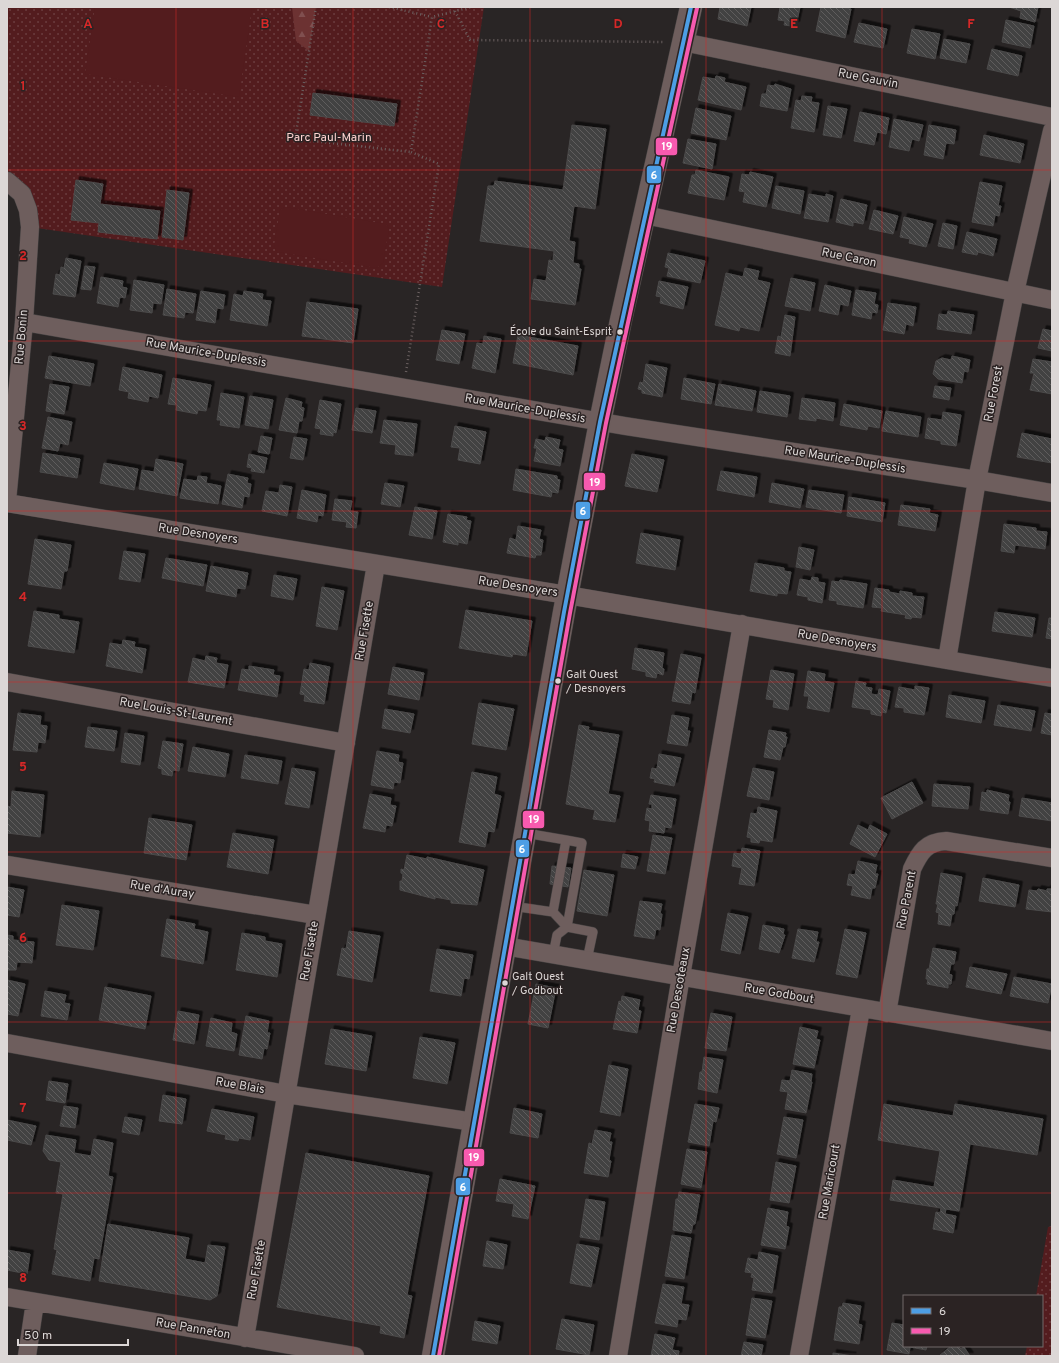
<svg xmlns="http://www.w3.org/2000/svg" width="1059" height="1363" font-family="Overpass,sans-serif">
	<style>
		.grass { fill: url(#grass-dots) }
		.forest { fill: url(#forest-firs) }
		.pitch { fill: #531c1e }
		.building { fill: url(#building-back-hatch); stroke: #4b4a4a; filter: url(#shadow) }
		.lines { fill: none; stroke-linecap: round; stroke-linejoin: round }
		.service-casing { stroke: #454242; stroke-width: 10 }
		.minor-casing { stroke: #454242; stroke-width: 19 }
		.tertiary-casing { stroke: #454242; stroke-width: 23 }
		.path { stroke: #6a6060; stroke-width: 2.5; stroke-dasharray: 1 3; stroke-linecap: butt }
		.service { stroke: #6e5e5d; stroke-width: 9 }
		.minor { stroke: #6e5e5d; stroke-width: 18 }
		.tertiary { stroke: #6e5e5d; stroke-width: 22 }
		.bus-1-casing { stroke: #2b2323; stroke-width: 7 }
		.bus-2-casing { stroke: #2b2323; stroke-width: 7 }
		.bus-1 { stroke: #4d9ee5; stroke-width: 4 }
		.bus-2 { stroke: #f75aaf; stroke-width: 4 }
		.grid { fill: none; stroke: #d62828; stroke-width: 1; stroke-opacity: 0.55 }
		.bus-dot { fill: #dcd7d6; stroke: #2b2323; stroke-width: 1.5 }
		.labels { text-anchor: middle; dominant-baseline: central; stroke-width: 3; stroke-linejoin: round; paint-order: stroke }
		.bus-label { font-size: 11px; fill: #dcd7d6; stroke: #2b2323; text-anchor: start }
		.street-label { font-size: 12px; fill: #dcd7d6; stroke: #2b2323 }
		.park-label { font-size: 12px; fill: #fdd2cf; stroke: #2b2323 }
		.grid-label { font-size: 13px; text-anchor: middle; font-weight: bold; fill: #d62828; stroke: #2b2323; stroke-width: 3; stroke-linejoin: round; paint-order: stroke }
		.line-badge { stroke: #2b2323; stroke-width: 1.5 }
		.badge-label { font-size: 11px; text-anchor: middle; font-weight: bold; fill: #fff }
	</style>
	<defs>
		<pattern id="grass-dots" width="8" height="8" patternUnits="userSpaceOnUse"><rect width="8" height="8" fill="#531c1e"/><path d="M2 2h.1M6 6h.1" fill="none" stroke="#6b3c3e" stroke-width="1.8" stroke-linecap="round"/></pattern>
		<pattern id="forest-firs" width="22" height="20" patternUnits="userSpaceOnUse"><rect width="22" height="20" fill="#6c3232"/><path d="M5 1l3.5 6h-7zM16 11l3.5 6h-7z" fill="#804f4f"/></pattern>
		<pattern id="building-back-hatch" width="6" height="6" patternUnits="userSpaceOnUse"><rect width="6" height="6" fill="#434242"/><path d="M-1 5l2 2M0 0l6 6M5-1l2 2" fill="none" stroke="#5e5d5d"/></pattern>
		<filter id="shadow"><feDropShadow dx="3.5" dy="-3.5" stdDeviation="0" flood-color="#0009"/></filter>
	</defs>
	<rect width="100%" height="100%" fill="#292525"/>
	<path class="grass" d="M7,7H484L442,287L30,227L7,181Z
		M1052,1226V1356H1025L1027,1346H1042V1296H1036L1048,1227Z"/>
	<path class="forest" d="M292,7H316L309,51L296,41Z"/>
	<path class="pitch" d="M95,7H252L239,97L85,74Z
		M285,207L386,224L389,229L383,263L377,268L277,252L274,246L280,210Z"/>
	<path class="building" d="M720,7H751L747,26L718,19Z
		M780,7H800L796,25L791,24V26L784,25L785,21L778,20Z
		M821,7H841L851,9L845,38L816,31Z
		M1009,7H1038L1035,22L1020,18L1021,11Z
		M1006,20L1034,26L1030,48L1002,42Z
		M859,23L887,29L883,48L854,42Z
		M912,29L940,34L935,59L907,53Z
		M944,39L970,44L966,63L940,58Z
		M992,49L1022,56L1018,76L987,69Z
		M716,76L725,78L724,82L746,87L741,110L698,100L703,77L715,79Z
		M775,84L791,89L787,111L760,106L762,94H766L768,85L774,86Z
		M313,93L397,104L394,126L310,115Z
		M802,96L812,97L811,102L819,103L814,132L791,128L796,100L801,101Z
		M828,106L847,109L841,138L823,135Z
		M696,108L731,116L726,140L691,133Z
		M860,112L889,118L886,134L877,132L874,145L854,141Z
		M894,119L923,125L919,141L912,139L909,151L889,147Z
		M572,125L606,129L595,209L574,206L569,241L575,242L573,263L579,264V269H581L575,305L531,299L534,279L546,281L549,260L553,261L554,251L480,241L488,186H494L495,181L563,190Z
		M929,125L956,130L954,144L946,143L943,159L924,155Z
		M984,135L1024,144L1020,163L980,155Z
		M688,139L716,144L712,169L683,163Z
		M696,170L729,177L724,200L688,193L692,175H695Z
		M750,172L773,177L766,207L743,202L745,192L739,191L742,174L749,175Z
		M76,180L103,184L100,204L160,211L157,239L98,232L99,223L71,220Z
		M980,182L1002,186L998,206H1001L999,216L995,215L993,226L972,222Z
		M776,186L804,191L800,214L772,208Z
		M167,190L189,193L183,240L162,237Z
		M809,194L826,197V194L833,196L828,222L804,218Z
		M841,199L867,205L863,224L853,222V226L836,222Z
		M874,210L898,216L893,234L869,229Z
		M904,217L933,224L926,247L909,243L910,239L900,237Z
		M943,223L957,226L953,249L938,246Z
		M967,232L997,239L993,256L978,252L977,255L962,252Z
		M668,253L705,261L700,283L667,276L669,268L665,267Z
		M66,258L81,261L75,297L53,294L56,274L60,275L61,267L64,268Z
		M85,266L95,267L91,290L81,289Z
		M745,268L759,271L757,280L770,283L759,331L740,327L739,331L715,325L726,273L743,277Z
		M101,277L123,281L122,287L127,288L125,298L120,297L118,307L97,303Z
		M791,278L815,283L810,311L785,306Z
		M134,280L164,285L161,304L153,303L152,313L130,310Z
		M659,281L688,287L683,309L660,303L661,297L656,296Z
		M825,285L851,291L848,306L840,304L838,315L819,311Z
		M167,289L196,294L193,313L185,312L184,318L163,315Z
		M856,290L876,293L874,304L878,305L877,313L872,312L871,319L852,315Z
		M201,291L225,295L223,309L217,308L215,323L196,320Z
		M244,291L263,294L262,300L271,301L267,326L230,320L234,294L243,296Z
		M307,302L358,309L353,343L302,336Z
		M888,303L916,307L913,326L906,324L904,334L883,330Z
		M948,311L974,315L971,334L937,329L939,314L947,315Z
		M785,315L795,317L790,356L775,353L778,336L781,337Z
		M1043,329L1052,331V351L1038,348Z
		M442,330L465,334L459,364L436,360Z
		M518,335L578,346L573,375L513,363Z
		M484,336L501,339L495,373L472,368L477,343L483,344Z
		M49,356L94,364L90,386L45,378Z
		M952,356L970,360L968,372L964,371L962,383L938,379L933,374L936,361L942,358L951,360Z
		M1033,359L1052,362V394L1030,390L1034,373H1030Z
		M646,364L667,368L662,397L642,393V390L638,389L640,382L643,383Z
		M123,367L162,375L158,398L149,396L148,402L128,398L129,392L119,390Z
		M173,378L211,385L206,411L198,410L197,414L176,410L177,405L168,404Z
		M684,378L715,384L711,404L681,399Z
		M50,384L69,387L64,414L46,411Z
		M719,384L756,391L752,411L715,405Z
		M935,386L951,388L949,400L933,397Z
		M760,391L790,396L787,417L757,412Z
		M221,393L244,397L239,428L220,425L221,420H217Z
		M250,396L273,400L268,429L245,425Z
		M286,398L302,402L301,407L304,408L302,421H299L297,433L279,430Z
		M802,398L835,403L833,421L816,418V421L799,419Z
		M320,400L341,404L336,433L333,432V436L320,434L321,429L315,428Z
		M844,404L882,411L879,428L868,426L867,430L840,425Z
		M356,408L376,411L372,433L352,430Z
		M886,411L921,417L918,437L882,431Z
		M943,412L961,415L956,446L941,444V441L925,438L928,418L942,420Z
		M48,417L72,422L68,445L60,443L58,451L42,448Z
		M384,420L417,424L413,456L395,454L396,445L380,443Z
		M455,426L486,432L480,464L458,460L460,448L451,447Z
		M1022,433L1052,439V463L1017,457Z
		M261,436L272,438L269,454L258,452Z
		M294,437L307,439L303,460L290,458Z
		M546,437L560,440L558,449L563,450L560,466L534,461L537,448H534L536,439L545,441Z
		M43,453L80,459L77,478L40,472Z
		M249,454L267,458L264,473L251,471L252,468L247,467Z
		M632,454L664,460L657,492L625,486Z
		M156,459L183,464L177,496L139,489L142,470L154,472Z
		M104,463L138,469L134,490L100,483Z
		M516,469L557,476V479L560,480L558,493L552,492L551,497L513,490Z
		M721,471L757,477L754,497L717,490Z
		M228,474L248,478L247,483L251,484L249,497L244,496L242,508L222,504Z
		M198,476L207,477L206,483L221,486L218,504L180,498L184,479L197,481Z
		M385,483L404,486L400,507L381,504Z
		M772,483L804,489L800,508L769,502Z
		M280,485L292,487L287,516L262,511L266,491L279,493Z
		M302,490L326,495L323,516L318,515L317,522L297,518Z
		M809,490L844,495L841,513L806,507Z
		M849,497L885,503L882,522L847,516Z
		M335,499L352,501L350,511L358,512L356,528L346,527L347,522L332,520Z
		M901,505L930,509L929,513L938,515L935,531L898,525Z
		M415,507L437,511L432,539L409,535Z
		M448,514L467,517L466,520L471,521L467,544L458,542V545L443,542Z
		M1004,524L1036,528V531L1047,532L1045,549L1015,545L1014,553L1001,551Z
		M518,526L541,530L539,539L543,540L541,555H536L535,558L507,553L510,538L516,540Z
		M641,533L680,540L675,570L636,563Z
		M35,539L71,545L67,571H64L61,589L28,584Z
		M799,547L814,550L810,570L796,567Z
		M124,551L145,554L140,582L119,579Z
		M166,558L207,565L203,586L162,578Z
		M755,563L784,568V571L791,572L787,594L777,593V596L750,591Z
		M211,566L248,573L245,589L237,588L236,597L206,591Z
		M274,575L297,579L293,600L271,596Z
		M812,577L818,578V582L825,583L822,603L808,600V597L797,595L800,579L811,581Z
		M840,580L867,584L863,608L837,604V601L829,600L832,581L839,582Z
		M322,587L344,591L337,630L316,626Z
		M875,588L889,590V592L900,594V591L912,593V596L924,597L921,618L912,617L911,619L905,618L906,615L881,611L882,608L872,607Z
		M466,610L532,621L526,656L513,654L512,657L459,648Z
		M34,611L59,615V619L79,622L74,653L28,646Z
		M995,612L1035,618L1032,637L992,631Z
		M1049,618H1052V639L1046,638Z
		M123,640L135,642L134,647L146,649L142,673L106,666L110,643L122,645Z
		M635,648L664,653L662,668L664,669L663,675L657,673L656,678L646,676V672L632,669Z
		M681,654L701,658L695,693L692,692L690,704L672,701Z
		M206,656L217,658L216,663L228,665L224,688L188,682L193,658L205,661Z
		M310,663L330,667L324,704L304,701L305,695L300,694L304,669L309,670Z
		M249,666L274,670L273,675L280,676L277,697L238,690L242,669L249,670Z
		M393,667L424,673L419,700L388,694Z
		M771,670L794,674L788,710L773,707L774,700L766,699Z
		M808,671L825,674L824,681L834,683L829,712L807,708L809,696H804Z
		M856,681L866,683L865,687L872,688L871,694L878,695L879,689L890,691L886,713L882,712L881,716L871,714V710L852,707Z
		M915,686L929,688L924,715L904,712V708L895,707L899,687L915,690Z
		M949,695L985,701L981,723L946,717Z
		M479,703L514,709L506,750L472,744Z
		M998,705L1035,711L1031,731L994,725Z
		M385,709L414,714L410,733L382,728Z
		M18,713L41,716L40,725L47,726L45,743L38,742L37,752L13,750Z
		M1045,713L1052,714V735L1041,733Z
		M672,715L689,718L687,731H690L687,746L667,743Z
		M579,725L589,727L588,730L619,735L608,794L620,796L615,822L593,819L595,810L566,804Z
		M88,727L117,731L114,751L85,747Z
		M769,730L786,733L785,737H787L785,747H783L780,760L764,757Z
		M125,733L144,736L140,765L121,762Z
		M163,741L183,744L179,771L173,770L172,776L162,774V769L158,768Z
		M193,747L229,754L225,777L188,771Z
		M377,751L399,755L398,762L403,763L400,783L394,782L393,789L371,785Z
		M659,754L681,758L674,786L654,782L655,779L650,778L652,768L657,769Z
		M245,755L282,761L278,784L241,778Z
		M292,768L315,772L309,808L285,804Z
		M753,768L774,772L769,800L747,796Z
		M472,772L497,777L494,794L501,796L494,832L488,831L485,847L459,842Z
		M912,782L923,803L892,819L881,798Z
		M934,784L970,787L968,809L932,806Z
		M987,790L1009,795L1008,802H1010L1008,814L980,810L982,792L987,793Z
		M12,791L44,795L40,837L7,833V806L11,807Z
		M370,794L391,798L390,805L396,806L392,826L386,825L385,832L363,828Z
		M651,795L676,799L671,828L665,827L664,833L649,831L650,821L645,820L647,808L652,809V804H649Z
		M1022,798L1052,803V821L1019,816Z
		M758,807L777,811L772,842L760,840L759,843L751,842V838L747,837L751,813L757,814Z
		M149,818L192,825L186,860L144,853Z
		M858,825L868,830L870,825L887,834L875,857L850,844Z
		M233,833L274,840L268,874L227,867Z
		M653,835L672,838L665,874L647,871Z
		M742,848L760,851L754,886L739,884L742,868L732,866L734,853L741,854Z
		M623,854L638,857L635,869L621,867Z
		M407,855L427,859V857L484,870L477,905L451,903V900L435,897V899L400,890V881H402L403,874L401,873V869L404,870Z
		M858,861L877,865L875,874H878L875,888H872L870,899L851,895L853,886L847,885L849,874L855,875Z
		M552,866L571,868L568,887L550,884Z
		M584,870L614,875L607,916L577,911Z
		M941,873L962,877L957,906L955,905L954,914H952L950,926L938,924L939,913L936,912L938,904H936Z
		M983,878L1019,885L1015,907L979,901Z
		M7,887L24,890L19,917L7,915Z
		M1038,889L1047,891V889H1052V912L1026,909L1029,890L1037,891Z
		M640,901L662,904L660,914H662L660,930L656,929L654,939L634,936Z
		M62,905L99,911L93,950L56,945Z
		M728,913L748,917L740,954L721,950Z
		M167,919L195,924L194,929L208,932L203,964L161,956Z
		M763,925L784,929L783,935H785L779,953L759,949Z
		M798,929L818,932L816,942H819L814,962L792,958Z
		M845,929L866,933L857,978L836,974Z
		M349,931L380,936L372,982L337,975L342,948L346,949Z
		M242,933L265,937V941L282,944L277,977L236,970Z
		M7,935L13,936V940L34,942L32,963L17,962L16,970H7Z
		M933,948L956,952L954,964H951L949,974L952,975L951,984H948V988L927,984L928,979H926L927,969H929Z
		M437,949L473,955L469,979L464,978L461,996L430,991Z
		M970,967L1007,974L1001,994L966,987Z
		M1014,977L1052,984L1048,1003L1010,996Z
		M7,980L25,984L18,1016L7,1014Z
		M536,984L556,988L548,1028L528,1024Z
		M105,987L151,996L145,1029L99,1020Z
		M45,991L66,995L64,1003L70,1004L67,1020L41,1016Z
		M622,996L640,1000L638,1010L641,1011L637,1033L613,1029L619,1001L621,1002Z
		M178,1011L199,1015L194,1044L173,1040Z
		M711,1013L732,1017L726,1051L705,1048Z
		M246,1016L269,1021L267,1033H270L267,1049L264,1048L262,1059L239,1055Z
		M211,1018L232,1023L231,1032L237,1034L234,1051L206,1046Z
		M800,1027L818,1031L816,1039L820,1040L814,1068L793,1064Z
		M331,1029L372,1036L366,1071L325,1064Z
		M420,1037L455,1043L447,1084L413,1078Z
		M704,1057L723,1060L717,1093L698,1089L700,1072H702Z
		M609,1065L628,1069L620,1116L600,1112Z
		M792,1070L812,1074L811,1082H812L806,1113L785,1109L788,1092L780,1091L782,1080L790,1081Z
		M49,1081L68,1084L65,1103L46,1100Z
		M163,1095L186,1099L182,1124L159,1121Z
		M695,1104L719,1108L716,1122L713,1121L709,1146L688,1142Z
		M884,1104L953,1116L955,1104L1043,1119L1037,1155L970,1144L959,1211L946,1209L945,1214L956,1216L953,1233L933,1229L936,1212L940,1213L941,1208L890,1200L893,1180L934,1187L940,1151L878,1140Z
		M64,1106L78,1108L75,1128L60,1126Z
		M514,1108L542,1114L538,1138L510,1133Z
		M212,1109L254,1117L250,1140L239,1138L238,1141L225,1139L226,1135L207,1131Z
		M125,1117L142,1120L139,1135L122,1132Z
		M784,1117L803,1120L796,1158L777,1154Z
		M7,1120L36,1126L31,1145L7,1140Z
		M595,1130L611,1133L609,1142H612L609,1160L611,1161L608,1177L584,1173L589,1143L592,1144Z
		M46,1135L76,1140L74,1153L91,1156L94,1139L113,1143L108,1176L113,1177L99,1259L94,1258L90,1281L52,1274L57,1250L54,1249L63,1194L56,1193L61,1162L49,1160L43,1151Z
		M687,1149L707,1152L701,1188L681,1184Z
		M306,1153L429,1176L407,1295L412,1296L404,1338L380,1333L381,1326L277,1307Z
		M776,1162L796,1166L789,1203L770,1200Z
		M500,1179L535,1186L528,1219L512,1216L514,1204L496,1201Z
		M679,1192L700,1195L695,1224H693L691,1233L673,1230L676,1199H678Z
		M586,1199L605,1202L599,1240L580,1237Z
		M768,1208L788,1212L786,1226L789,1227L785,1249L761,1245Z
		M108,1224L189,1238L185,1259L205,1263L208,1245L225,1247L217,1296L210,1300L99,1281Z
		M672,1235L691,1238L684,1279L665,1276Z
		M487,1241L507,1245L503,1269L483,1266Z
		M577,1244L599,1248L591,1287L570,1283Z
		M7,1250L30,1254L27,1274L7,1270Z
		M759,1252L778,1256L772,1293L752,1290L754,1278L751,1277L752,1273L745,1272L748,1258L758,1260Z
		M663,1284L684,1287L681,1304L689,1305L686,1320L678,1319L677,1327L655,1323Z
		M752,1298L772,1301L765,1338L746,1335Z
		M843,1303L861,1306L858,1324L862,1325L859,1344L834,1340L839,1307H842Z
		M562,1319L594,1325L589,1355L556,1349Z
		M475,1321L500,1326L497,1344L472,1340Z
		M892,1323L904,1325V1346H927L926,1350L910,1347L909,1354L887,1350Z
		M655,1334L675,1338L672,1350L679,1351L678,1356H651Z
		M744,1342L763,1345L761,1356H741Z
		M951,1346H958L961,1349L964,1347L970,1356H939Z
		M833,1353L853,1356H833Z"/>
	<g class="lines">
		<g class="service-casing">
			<path id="service" d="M512,906L553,912L566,840L525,833
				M553,912L567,927L593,932L587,960
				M553,955L557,935L567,927L582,843L566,840"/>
		</g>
		<g class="minor-casing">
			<path id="minor" d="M683,42L1052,117
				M7,181L22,194L28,210L30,227L24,322L7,501
				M645,215L1052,300
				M24,322L625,426L977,480L1052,493
				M7,503L567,595L1052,678
				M947,660L977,480L1015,292L1052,131
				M7,682L346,743
				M7,865L316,915
				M505,946L1052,1041
				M887,1013L912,869C920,852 926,842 946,841L1052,858
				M7,1043L286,1094L474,1122
				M7,1297L355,1356
				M245,1338L376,564
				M27,1356L35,1302
				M618,1356L681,976L742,624
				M799,1356L861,1009"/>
		</g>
		<g class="tertiary-casing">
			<path id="tertiary" d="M433,1356L564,612L600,422L621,320L691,7"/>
		</g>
		<path class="path" d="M316,7L295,139L411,152
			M389,7L432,17
			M455,11L470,40L665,42
			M406,372L439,164L411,152L432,17L471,7"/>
		<use href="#service" class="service"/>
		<use href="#minor" class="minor"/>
		<use href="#tertiary" class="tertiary"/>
		<g class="bus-1-casing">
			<path id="bus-1" d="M433,1356L564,612L600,422L691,7"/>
		</g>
		<g class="bus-2-casing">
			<path id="bus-2" d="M439,1356L570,613L606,423L697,8"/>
		</g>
		<use href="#bus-1" class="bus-1"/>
		<use href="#bus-2" class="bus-2"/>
	</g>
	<path class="grid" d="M176,7V1356M353,7V1356M530,7V1356M706,7V1356M882,7V1356M7,170H1052M7,341H1052M7,511H1052M7,682H1052M7,852H1052M7,1022H1052M7,1193H1052"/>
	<g class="bus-dot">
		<circle cx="620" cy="332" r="3.5"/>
		<circle cx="558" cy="681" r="3.5"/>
		<circle cx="505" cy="983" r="3.5"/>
	</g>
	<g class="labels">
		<g class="bus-label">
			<text x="612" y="332" text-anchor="end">École du Saint-Esprit</text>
			<text x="566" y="675">Galt Ouest<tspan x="566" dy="14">/ Desnoyers</tspan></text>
			<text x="512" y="977">Galt Ouest<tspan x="512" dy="14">/ Godbout</tspan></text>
		</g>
		<g class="street-label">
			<text transform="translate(868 79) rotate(11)">Rue Gauvin</text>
			<text transform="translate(849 258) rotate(12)">Rue Caron</text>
			<text transform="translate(22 337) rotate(-85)">Rue Bonin</text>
			<text transform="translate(206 353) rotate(10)">Rue Maurice-Duplessis</text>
			<text transform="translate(994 394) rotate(-79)">Rue Forest</text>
			<text transform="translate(525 409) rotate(10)">Rue Maurice-Duplessis</text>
			<text transform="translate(845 460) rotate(9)">Rue Maurice-Duplessis</text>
			<text transform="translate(198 534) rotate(9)">Rue Desnoyers</text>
			<text transform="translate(518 587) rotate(9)">Rue Desnoyers</text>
			<text transform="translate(365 631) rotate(-80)">Rue Fisette</text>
			<text transform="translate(837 641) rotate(10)">Rue Desnoyers</text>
			<text transform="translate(176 712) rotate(10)">Rue Louis-St-Laurent</text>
			<text transform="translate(162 890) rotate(9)">Rue d'Auray</text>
			<text transform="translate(907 900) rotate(-79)">Rue Parent</text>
			<text transform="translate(310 951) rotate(-80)">Rue Fisette</text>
			<text transform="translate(679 990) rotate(-80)">Rue Descoteaux</text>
			<text transform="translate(779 994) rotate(10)">Rue Godbout</text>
			<text transform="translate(240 1086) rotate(10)">Rue Blais</text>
			<text transform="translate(830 1182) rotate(-80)">Rue Maricourt</text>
			<text transform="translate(257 1270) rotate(-80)">Rue Fisette</text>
			<text transform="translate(193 1329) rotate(10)">Rue Panneton</text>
		</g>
		<g class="park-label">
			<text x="329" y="138">Parc Paul-Marin</text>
		</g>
	</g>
	<g class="grid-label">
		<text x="88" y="28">A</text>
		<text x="265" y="28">B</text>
		<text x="441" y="28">C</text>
		<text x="618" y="28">D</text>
		<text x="794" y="28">E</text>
		<text x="971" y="28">F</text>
		<text x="23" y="90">1</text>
		<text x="23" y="260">2</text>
		<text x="23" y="430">3</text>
		<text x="23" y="601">4</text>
		<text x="23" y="771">5</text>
		<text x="23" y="942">6</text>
		<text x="23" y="1112">7</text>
		<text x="23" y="1282">8</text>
	</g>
	<g class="line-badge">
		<rect x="655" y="137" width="23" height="19" rx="4" fill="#f75aaf"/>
		<rect x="646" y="165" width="16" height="19" rx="4" fill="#4d9ee5"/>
		<rect x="583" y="472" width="23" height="19" rx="4" fill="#f75aaf"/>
		<rect x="575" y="501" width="16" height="19" rx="4" fill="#4d9ee5"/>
		<rect x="522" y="810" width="23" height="19" rx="4" fill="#f75aaf"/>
		<rect x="515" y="839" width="15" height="19" rx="4" fill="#4d9ee5"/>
		<rect x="463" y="1148" width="22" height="19" rx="4" fill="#f75aaf"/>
		<rect x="455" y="1177" width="16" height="19" rx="4" fill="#4d9ee5"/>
	</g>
	<g class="badge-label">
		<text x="667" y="150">19</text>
		<text x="654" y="179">6</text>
		<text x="595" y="486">19</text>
		<text x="583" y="515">6</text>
		<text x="534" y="823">19</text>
		<text x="522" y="853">6</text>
		<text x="474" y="1161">19</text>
		<text x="463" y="1191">6</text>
	</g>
	<rect width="1059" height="1363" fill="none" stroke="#dcd7d6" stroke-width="16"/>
	<rect x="903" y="1295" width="140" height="52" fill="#2b2323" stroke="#726b6b"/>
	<rect x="911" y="1308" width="20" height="6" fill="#4d9ee5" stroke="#726b6b"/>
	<text x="939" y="1315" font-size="12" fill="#dcd7d6">6</text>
	<rect x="911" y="1328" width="20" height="6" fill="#f75aaf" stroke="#726b6b"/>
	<text x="939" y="1335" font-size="12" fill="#dcd7d6">19</text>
	<path d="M18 1339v6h110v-6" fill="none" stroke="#dcd7d6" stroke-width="2"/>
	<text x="24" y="1339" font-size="12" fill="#dcd7d6" stroke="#2b2323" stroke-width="3" paint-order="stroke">50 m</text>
</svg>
